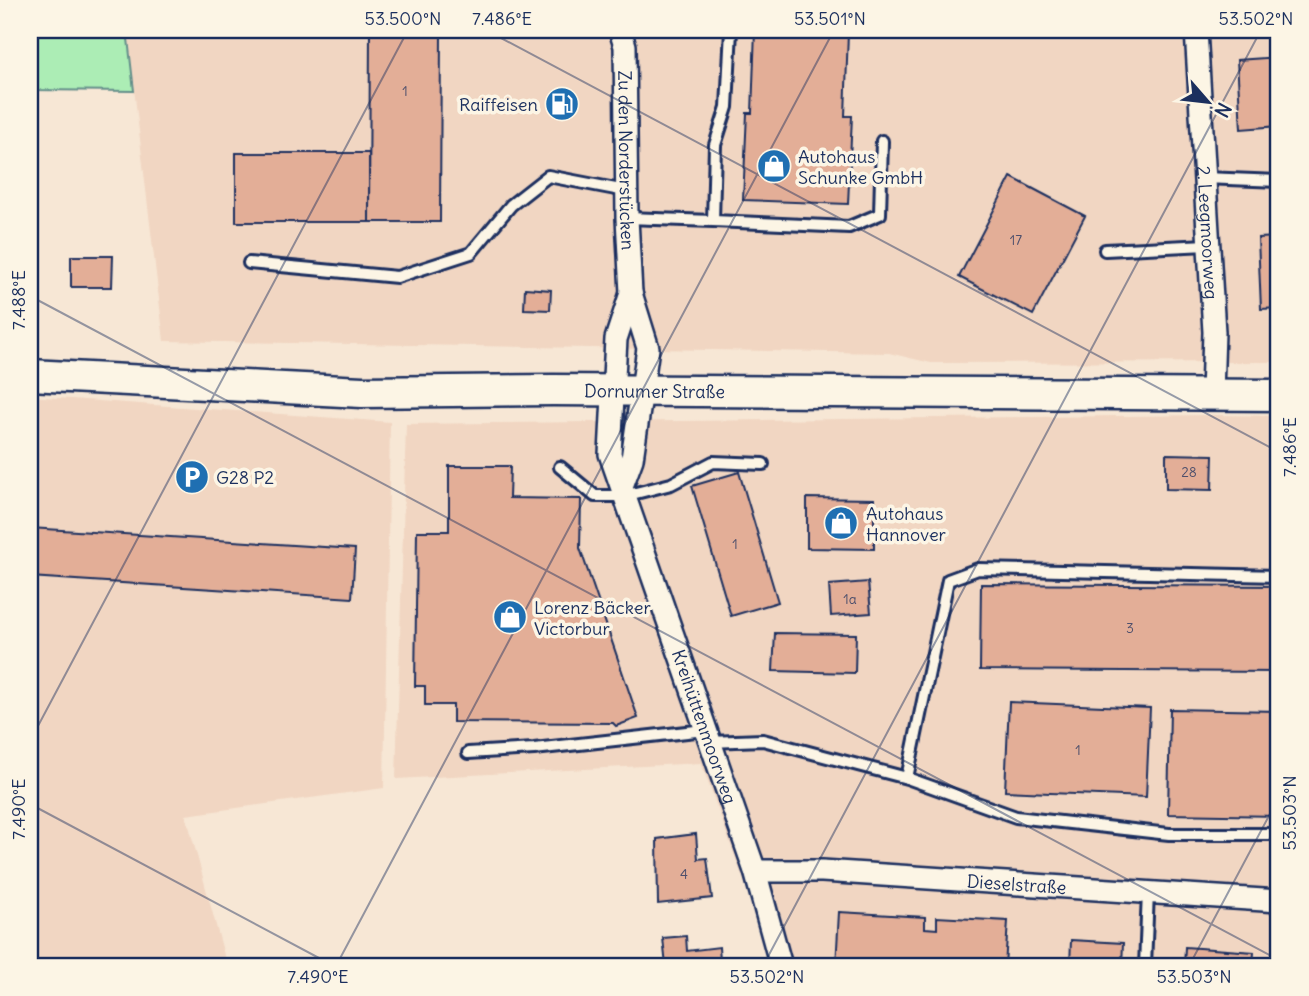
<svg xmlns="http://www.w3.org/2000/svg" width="1309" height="996" font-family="Delius,sans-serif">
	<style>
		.built { fill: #f1d6c2 }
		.green { fill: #acedb5; stroke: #648e8a; stroke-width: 2 }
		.building { fill: #e3ae97; stroke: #1b2f5e; stroke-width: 2 }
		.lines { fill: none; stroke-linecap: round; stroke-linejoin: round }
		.service-casing { stroke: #1b2f5e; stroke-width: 16 }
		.minor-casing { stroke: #1b2f5e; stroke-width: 26 }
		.secondary-casing { stroke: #1b2f5e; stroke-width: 35 }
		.service { stroke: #fcf5e5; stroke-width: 10 }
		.minor { stroke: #fcf5e5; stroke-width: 21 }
		.secondary { stroke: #fcf5e5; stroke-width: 30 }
		.ticks { fill: none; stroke: #1b2f5e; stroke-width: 2; stroke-opacity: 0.45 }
		.labels { text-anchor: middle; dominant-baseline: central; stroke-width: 7; stroke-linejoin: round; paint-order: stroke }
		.number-label { font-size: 14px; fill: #4d4f6c }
		.poi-label { font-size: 18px; fill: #1b2f5e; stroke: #fcf5e5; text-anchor: start }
		.street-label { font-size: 18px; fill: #1b2f5e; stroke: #fcf5e5 }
		.neatline { fill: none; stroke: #1b2f5e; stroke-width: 2.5 }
		.ticks-label { font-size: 18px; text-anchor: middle; fill: #1b2f5e }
	</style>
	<rect width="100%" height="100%" fill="#f7e7d5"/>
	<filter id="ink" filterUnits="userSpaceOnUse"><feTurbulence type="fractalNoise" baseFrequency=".0143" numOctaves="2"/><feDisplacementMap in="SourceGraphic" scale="14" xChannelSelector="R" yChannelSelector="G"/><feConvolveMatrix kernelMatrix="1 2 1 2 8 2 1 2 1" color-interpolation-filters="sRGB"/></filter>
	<g filter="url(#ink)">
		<path class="built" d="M127,30H1279V362L931,363L889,353L164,341Z
			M30,396L390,422L384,788L186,815L227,966H30Z
			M1214,415L1279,416V966H775L701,763L396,779L406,424Z"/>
		<path class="green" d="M30,30H127L134,91L30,90Z"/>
		<path class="building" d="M370,30H441L440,222H369Z
			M755,30L848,32L845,116H852L848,204L743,200L747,113H752Z
			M1239,30H1279V31L1239,34Z
			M1279,57V126L1241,129L1237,60Z
			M236,153H369V222H236Z
			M1011,177L1085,216L1033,315L959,277Z
			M1279,237V308L1261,309L1258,238Z
			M71,256H113L112,287H71Z
			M525,288L551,290L550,310L524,309Z
			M1166,454L1213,455L1212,490L1166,489Z
			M449,466H510L509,498L581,499L580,548L638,718L616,726L613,723L453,722V705H425V686H415L417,531H449Z
			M739,472L778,602L731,616L692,486Z
			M1276,474H1279V560H1275Z
			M807,498L874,499V549L807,548Z
			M30,528L355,549L352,598L30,577Z
			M868,582L871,613L831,616L829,585Z
			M981,584L1279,586V672L980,670Z
			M775,633L856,634L855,673L773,671Z
			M1009,702L1150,708L1146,797L1005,791Z
			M1170,709L1279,711V816L1168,814Z
			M696,834L698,859L707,858L712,898L658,904L657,839Z
			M839,912L925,917V928L937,929V917L1008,921L1005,966H836Z
			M686,936L687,951L719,947L720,961L666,966L663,938Z
			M1071,940L1123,943L1122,966H1070Z
			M1185,947L1254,952L1253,966H1184Z"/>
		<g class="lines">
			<g class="service-casing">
				<path id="service" d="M1204,178L1279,181
					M627,218L713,221L715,145L727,107L731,30
					M713,221L849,227L880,214L882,141
					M1105,250L1207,245
					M249,263L397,277L471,253L511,205L548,176L626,191
					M560,467L595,496H624L671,484L713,462L763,464
					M709,742L763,740L907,778L1016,817L1169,834H1279
					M468,753L534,749L705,730
					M907,778L948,580L978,569L1279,576
					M1145,966L1148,892"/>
			</g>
			<g class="minor-casing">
				<g id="minor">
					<path id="s1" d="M620,30L625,46L627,218L631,293L648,348L632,459L622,486"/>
					<path id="s2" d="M1196,30L1214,332L1212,394"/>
					<path id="s3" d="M631,293L616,339L610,454L755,871L781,966"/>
					<path id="s4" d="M755,871H822L1279,901"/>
				</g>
			</g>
			<g class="secondary-casing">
				<g id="secondary">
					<path id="s5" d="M30,375L362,392L553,390L1279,395"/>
				</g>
			</g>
			<use href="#service" class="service"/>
			<use href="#minor" class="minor"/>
			<use href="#secondary" class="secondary"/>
		</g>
	</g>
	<path class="ticks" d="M486,30L1279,452M30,296L1279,960M30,741L408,30M30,804L334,966M336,966L834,30M763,966L1261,30M1189,966L1279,797"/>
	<defs>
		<g id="fuel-disc" transform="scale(1.75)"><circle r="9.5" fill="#1f6fb2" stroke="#fcf5e5"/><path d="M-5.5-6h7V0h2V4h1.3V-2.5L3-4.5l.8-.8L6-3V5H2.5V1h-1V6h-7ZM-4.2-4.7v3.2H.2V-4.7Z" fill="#fff"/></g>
		<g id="shop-disc" transform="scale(1.75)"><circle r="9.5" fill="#1f6fb2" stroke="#fcf5e5"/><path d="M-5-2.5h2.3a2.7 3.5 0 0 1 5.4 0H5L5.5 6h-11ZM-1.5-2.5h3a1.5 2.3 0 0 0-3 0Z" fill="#fff"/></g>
		<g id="parking-disc" transform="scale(1.75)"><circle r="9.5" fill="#1f6fb2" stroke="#fcf5e5"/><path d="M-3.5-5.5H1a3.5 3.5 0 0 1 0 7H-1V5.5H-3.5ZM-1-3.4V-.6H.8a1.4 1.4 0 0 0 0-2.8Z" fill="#fff"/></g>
	</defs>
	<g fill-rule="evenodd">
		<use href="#fuel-disc" x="562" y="104"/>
		<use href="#shop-disc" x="774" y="166"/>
		<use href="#parking-disc" x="192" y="477"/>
		<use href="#shop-disc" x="841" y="523"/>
		<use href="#shop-disc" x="510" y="617"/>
	</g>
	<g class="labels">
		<g class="number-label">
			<text x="405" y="91">1</text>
			<text x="1016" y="240">17</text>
			<text x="1189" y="472">28</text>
			<text x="735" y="544">1</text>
			<text x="850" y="599">1a</text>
			<text x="1130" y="628">3</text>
			<text x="1078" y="750">1</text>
			<text x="684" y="874">4</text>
		</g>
		<g class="poi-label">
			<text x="538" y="104" text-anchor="end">Raiffeisen</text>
			<text x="798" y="156">Autohaus<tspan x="798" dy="21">Schunke GmbH</tspan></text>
			<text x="216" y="477">G28 P2</text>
			<text x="866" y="513">Autohaus<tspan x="866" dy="21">Hannover</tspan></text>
			<text x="534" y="607">Lorenz Bäcker<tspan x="534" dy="21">Victorbur</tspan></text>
		</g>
		<g class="street-label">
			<text stroke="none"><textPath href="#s1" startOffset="131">Zu den Norderstücken</textPath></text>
			<text stroke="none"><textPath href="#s2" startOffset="203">2. Leegmoorweg</textPath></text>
			<text stroke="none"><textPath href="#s5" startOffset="625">Dornumer Straße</textPath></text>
			<text stroke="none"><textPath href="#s3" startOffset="452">Kreihüttenmoorweg</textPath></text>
			<text stroke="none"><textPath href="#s4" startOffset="262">Dieselstraße</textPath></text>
		</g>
	</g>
	<rect width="1309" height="996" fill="none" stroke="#fcf5e5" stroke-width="77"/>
	<g transform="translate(1208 102) rotate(118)" stroke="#fcf5e5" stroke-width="5" paint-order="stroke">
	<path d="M0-5L12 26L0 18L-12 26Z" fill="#1b2f5e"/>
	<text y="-10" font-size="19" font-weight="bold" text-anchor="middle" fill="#1b2f5e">N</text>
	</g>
	<rect x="38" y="38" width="1232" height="920" class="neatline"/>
	<g class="ticks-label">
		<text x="403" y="25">53.500°N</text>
		<text x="502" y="25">7.486°E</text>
		<text x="830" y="25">53.501°N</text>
		<text x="1256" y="25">53.502°N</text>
		<text transform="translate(19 300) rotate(-90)" y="6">7.488°E</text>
		<text transform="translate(1290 447) rotate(-90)" y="6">7.486°E</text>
		<text transform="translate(19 809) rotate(-90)" y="6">7.490°E</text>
		<text transform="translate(1290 813) rotate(-90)" y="6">53.503°N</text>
		<text x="318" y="983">7.490°E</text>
		<text x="767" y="983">53.502°N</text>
		<text x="1194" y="983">53.503°N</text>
	</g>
</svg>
